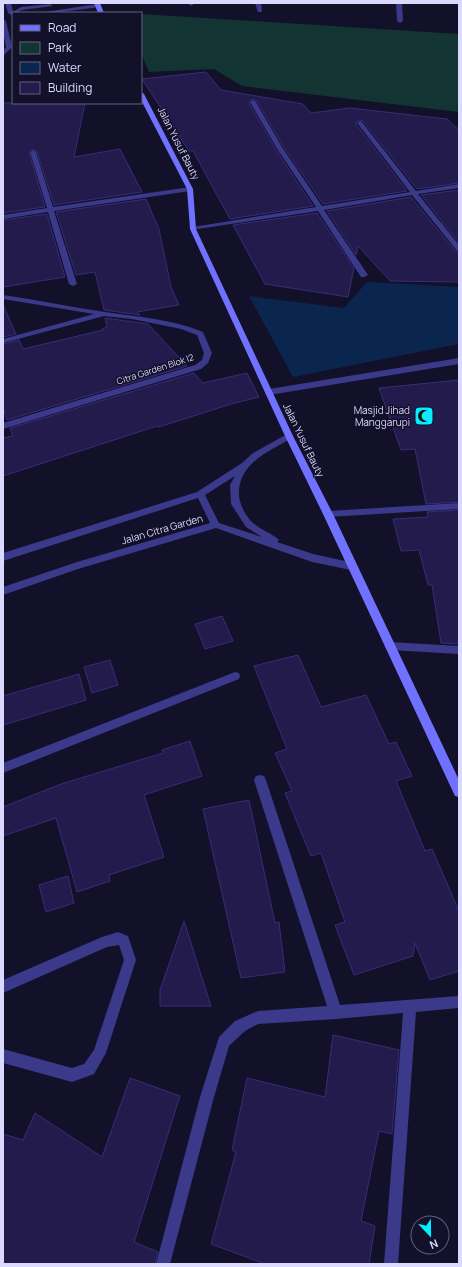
<svg xmlns="http://www.w3.org/2000/svg" width="462" height="1267" font-family="Manrope,sans-serif">
	<style>
		.green { fill: #123432 }
		.water { fill: #0b264e }
		.building { fill: #231b4c; stroke: #392c78 }
		.lines { fill: none; stroke-linecap: round; stroke-linejoin: round }
		.street { fill: #3a398a; fill-rule: evenodd }
		.secondary { fill: #7071ff; fill-rule: evenodd }
		.labels { text-anchor: middle; dominant-baseline: central; stroke-width: 3; stroke-linejoin: round; paint-order: stroke }
		.far-street-label { font-size: 9px; fill: #dcd9ff; stroke: #13102a }
		.street-label { font-size: 10px; fill: #dcd9ff; stroke: #13102a }
		.poi-label { font-size: 10px; fill: #dcd9ff; stroke: #13102a; text-anchor: end }
	</style>
	<rect width="100%" height="100%" fill="#13102a"/>
	<path class="green" d="M141,14L459,34V112L242,86L214,69L149,72L141,53Z"/>
	<path class="water" d="M367,282L459,287V344L293,377L249,296L344,308Z"/>
	<path class="building" d="M206,72L221,90L303,104L311,113L350,108L447,119L459,130V183L417,189L363,121L359,120L356,122V124L407,191L323,204L283,146L257,101L252,99L249,103L275,148L313,206L230,219L193,151H189L142,79Z
		M3,103H85L74,157L120,149L142,192L54,205L37,152L32,149L29,152L45,207L3,213Z
		M459,190V243L421,195Z
		M411,197L456,252L459,253V282L390,281L358,246L356,255L327,211Z
		M146,199L159,229L171,287L179,305L137,312L140,315L104,310L95,272L76,275L56,212Z
		M317,213L354,268L348,297L265,284L233,225Z
		M47,214L65,277L3,287V220Z
		M3,305L16,334L3,337Z
		M105,318L148,324L187,366L7,420L3,408V344L19,340L23,349L103,330L102,329L107,327Z
		M194,373L203,383L247,373L259,397L231,404L159,427L157,426L3,476V438L13,436L10,428Z
		M459,380V502L426,504L415,449L401,450L379,388Z
		M459,510V644L441,643L432,585H428L419,550L401,551L393,519L428,517L427,512Z
		M222,616L233,641L205,649L195,624Z
		M298,655L321,707L366,695L389,744L396,742L412,776L396,781L425,851L432,849L459,911V971L430,980L415,943L413,956L354,975L335,925L345,922L321,853L311,856L285,793L292,791L275,753L287,749L254,666Z
		M110,660L118,685L92,693L84,667Z
		M79,674L86,700L3,725V696Z
		M190,741L202,776L144,795L164,857L109,875L110,881L77,892L56,818L3,836V807L61,784L163,753L162,750Z
		M249,800L275,923L279,922L285,972L241,978L203,809Z
		M68,876L74,903L46,912L39,885Z
		M184,921L211,1006H160V990Z
		M333,1035L399,1050L392,1134L379,1131L361,1221L375,1226L369,1264H265L211,1244L236,1152L232,1150L247,1078L325,1097Z
		M130,1078L180,1096L134,1242L158,1252L155,1264H3V1134L23,1140L35,1113L102,1157Z"/>
	<g class="lines">
		<path class="street" d="M5,3H11L13,12L21,7L50,4L53,6L22,10L11,15L8,13Z
			M187,3H193L194,4L191,6Z
			M255,3H261L262,12H258Z
			M396,3H402L403,21L400,23L397,21Z
			M98,4L101,6L100,7L53,13H38Z
			M3,19L6,21L12,47L3,56V51L6,47L3,32Z
			M253,100L256,102L282,147L322,206L410,192L358,124L357,123L360,121L362,122L416,191L459,184V188L418,194L459,245V252L457,251L412,195L324,210L368,275L364,277H361L318,211L191,230L190,229L193,227L316,207L276,147L250,102Z
			M33,150L36,152L53,207L190,187L193,189L190,191L54,211L77,284L73,286L69,284L48,212L3,219V215L47,208L30,152Z
			M3,295C37,300 71,307 105,312C138,317 171,319 203,332L212,353L208,363L201,369L3,429V423L195,365L202,360L204,353L197,335L181,329L132,319L104,316L3,343V339L94,314L3,299Z
			M459,358V364L269,395L265,392L269,389Z
			M289,433L292,434L293,436L292,438C268,452 237,464 239,496C240,505 246,517 253,523C260,529 270,533 277,538L279,540L277,542L313,554L354,563L356,566L354,569L351,570L312,562L216,528L78,569L3,595V587L77,562L210,523L198,498L3,561V553L197,492L242,463L253,453ZM235,476L230,485L231,504L246,527L262,537L219,523L205,495Z
			M459,503V509L328,517L323,514L328,511Z
			M390,642L459,646V654L390,650L386,649L385,646L386,643Z
			M235,672L239,673L240,676L239,679L3,773V763Z
			M260,775L264,776L266,780L340,1005L459,996V1008L416,1012L398,1264H384L403,1013L336,1019L258,1024L245,1031L229,1046L214,1097L170,1264H156L200,1097L219,1037L235,1021L258,1011L327,1006L254,780L256,776Z
			M118,932L128,936L136,960L106,1053L94,1074L72,1082L3,1063V1049L72,1068L84,1064L94,1050L124,960L119,945L107,947L3,993V980L102,937Z"/>
		<path class="secondary" d="M94,3H100L104,13H98Z
			M141,92L144,94L193,189L196,229L293,436L333,514L459,780V797L455,796L323,514L285,436L190,229L187,189L141,100Z"/>
	</g>
	<defs>
		<g id="mosque-square" transform="scale(1)"><rect x="-9" y="-9" width="18" height="18" rx="4" fill="#05eeff" stroke="#13102a"/><path d="M3.5-4.9A6 6 0 1 0 3.5 4.9A5 5 0 1 1 3.5-4.9Z" fill="#111"/></g>
	</defs>
	<g fill-rule="evenodd">
		<use href="#mosque-square" x="424" y="416"/>
	</g>
	<g class="labels">
		<g class="far-street-label">
			<text transform="translate(155 369) rotate(-18)">Citra Garden Blok I2</text>
		</g>
		<g class="street-label">
			<text transform="translate(179 143) rotate(63)">Jalan Yusuf Bauty</text>
			<text transform="translate(304 440) rotate(64)">Jalan Yusuf Bauty</text>
			<text transform="translate(162 529) rotate(-16)">Jalan Citra Garden</text>
		</g>
		<g class="poi-label">
			<text x="410" y="410">Masjid Jihad<tspan x="410" dy="12">Manggarupi</tspan></text>
		</g>
	</g>
	<rect width="462" height="1267" fill="none" stroke="#dcd9ff" stroke-width="8"/>
	<rect x="12" y="12" width="130" height="92" fill="#13102a" stroke="#63607f"/>
	<rect x="20" y="25" width="20" height="6" fill="#7071ff" stroke="#63607f"/>
	<text x="48" y="32" font-size="12" fill="#dcd9ff">Road</text>
	<rect x="20" y="42" width="20" height="12" fill="#123432" stroke="#63607f"/>
	<text x="48" y="52" font-size="12" fill="#dcd9ff">Park</text>
	<rect x="20" y="62" width="20" height="12" fill="#0b264e" stroke="#63607f"/>
	<text x="48" y="72" font-size="12" fill="#dcd9ff">Water</text>
	<rect x="20" y="82" width="20" height="12" fill="#231b4c" stroke="#63607f"/>
	<text x="48" y="92" font-size="12" fill="#dcd9ff">Building</text>
	<g transform="translate(430 1235) rotate(158)"><circle r="19" fill="#13102a" stroke="#63607f"/>
	<path d="M0-3L7 15L0 10L-7 15Z" fill="#05eeff"/>
	<text y="-6" font-size="11" font-weight="bold" text-anchor="middle" fill="#dcd9ff">N</text>
	</g>
</svg>
